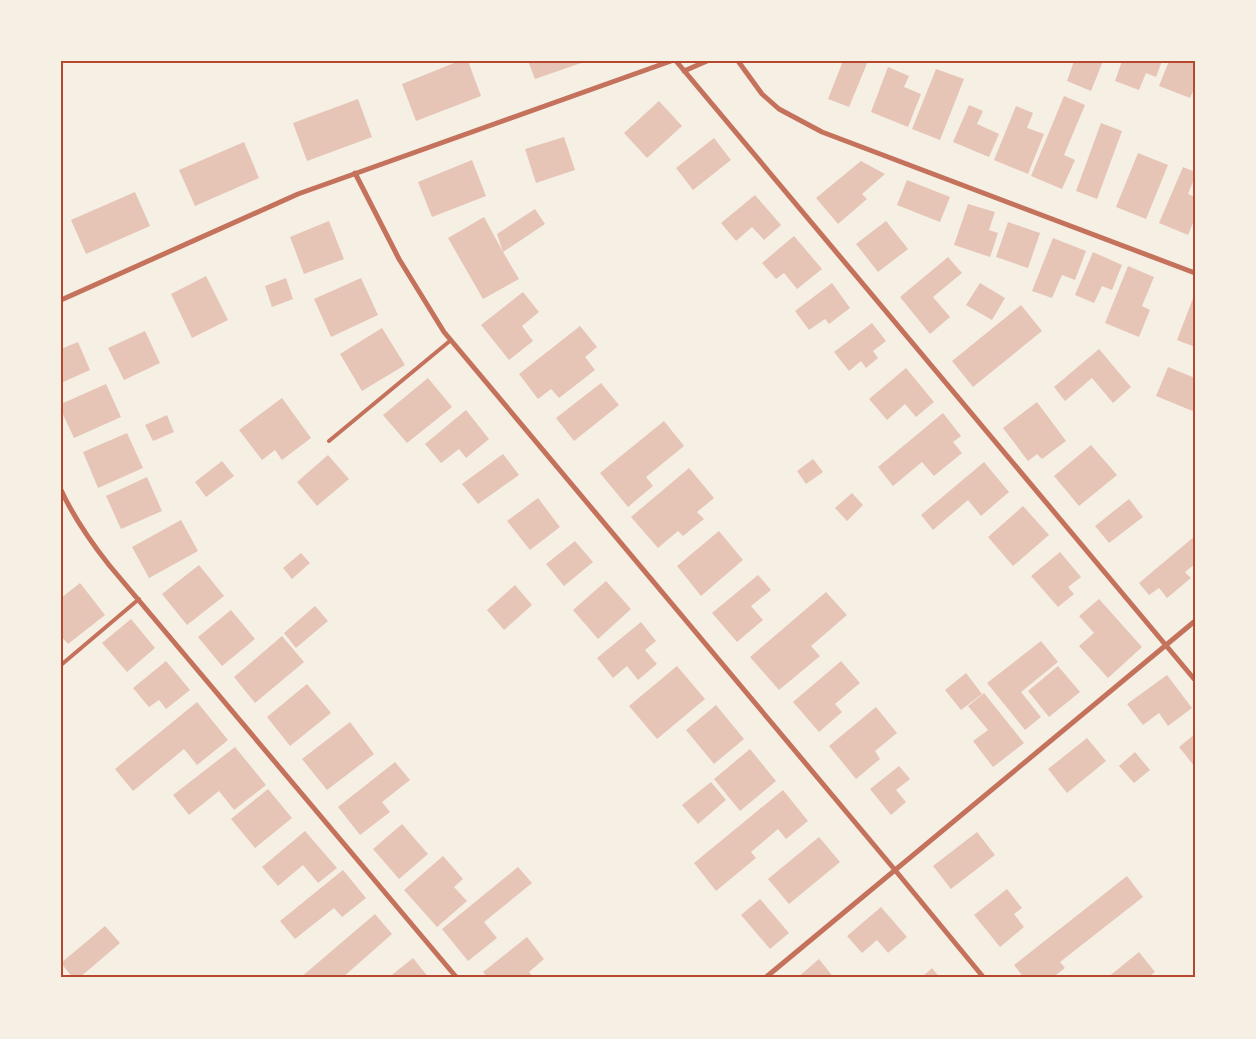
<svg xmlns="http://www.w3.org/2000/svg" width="1256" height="1039" font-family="'Open Sans',sans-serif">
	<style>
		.building { fill: #e6c5b7 }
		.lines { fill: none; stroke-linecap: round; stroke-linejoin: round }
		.service { stroke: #c5725c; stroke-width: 4 }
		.minor { stroke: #c5725c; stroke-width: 5 }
		.neatline { fill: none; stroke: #b5482f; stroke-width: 2 }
	</style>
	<rect width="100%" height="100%" fill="#f6efe4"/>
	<path class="building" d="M459,61H468L481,96L416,121L402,84Z
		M528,61H584V62L535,79Z
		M843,61H868L849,107L828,99Z
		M1074,61H1103L1091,91L1067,81Z
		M1122,61H1162L1156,77L1146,73L1139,90L1115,81Z
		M1169,61H1195V87L1190,98L1159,86Z
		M888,67L909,76L904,87L921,94L908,127L871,112Z
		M936,69L964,79L940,140L912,129Z
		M1064,96L1085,105L1064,155L1075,160L1062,189L1031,176Z
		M358,99L372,137L307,161L293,123Z
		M659,101L682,126L647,158L624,133Z
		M969,105L983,111L977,124L999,134L989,157L953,142Z
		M1016,106L1033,113L1027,128L1044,134L1028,174L994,160Z
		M1101,123L1122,131L1097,199L1076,191Z
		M564,137L575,170L536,183L525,149Z
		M714,138L731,160L693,190L676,168Z
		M244,142L259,178L195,206L179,170Z
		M1138,153L1168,165L1146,219L1116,207Z
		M472,160L486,196L432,217L418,182Z
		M861,161L885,174L862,194L867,199L838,224L816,198Z
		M1183,167L1195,172V177L1188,194L1195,197V218L1188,235L1159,223Z
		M907,180L950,197L940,222L897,205Z
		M135,192L150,226L86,254L71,220Z
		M755,195L781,225L764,240L752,227L736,241L721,223Z
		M968,204L995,212L989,230L998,233L990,257L954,245Z
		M535,209L545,224L503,252L519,279L483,299L448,238L484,217L503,252L497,234Z
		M329,221L344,259L304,274L290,237Z
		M886,221L908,249L878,272L856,244Z
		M1008,222L1040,233L1028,268L996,257Z
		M794,236L822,269L797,289L784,273L776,279L762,263Z
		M1053,238L1086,251L1075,280L1062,275L1052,298L1032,291Z
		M1093,252L1122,265L1112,290L1102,286L1094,303L1075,295Z
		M948,257L962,273L933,297L950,317L930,334L900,297Z
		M1128,266L1154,277L1142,306L1150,310L1139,337L1105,323Z
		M206,276L228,320L192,338L171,294Z
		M286,278L293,299L272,307L265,286Z
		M361,278L378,315L331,337L314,299Z
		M832,283L850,308L829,324L825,319L809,330L795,311Z
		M980,283L1005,298L992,320L966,305Z
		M523,292L539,312L522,326L533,341L509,360L481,325Z
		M1195,293V347L1177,340Z
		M1021,305L1042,331L973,387L952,361Z
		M872,323L886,341L873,351L878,358L866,368L861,361L849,371L834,352Z
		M580,326L597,347L585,357L595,370L559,398L551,389L538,399L519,374Z
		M382,328L405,365L362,391L340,354Z
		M145,331L160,363L124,380L108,348Z
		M78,342L90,370L61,383V349Z
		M1099,349L1131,387L1113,403L1092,378L1065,401L1054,387Z
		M1168,367L1195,378V412L1156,396Z
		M906,368L934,402L916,417L905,404L887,420L869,399Z
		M428,378L452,407L407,443L383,415Z
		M601,383L619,405L574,441L556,418Z
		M106,384L121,417L74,438L61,410V404Z
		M282,398L311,438L282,460L275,450L262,460L239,430Z
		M1037,402L1066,441L1042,459L1037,454L1028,461L1003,428Z
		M466,410L489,439L466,458L459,449L441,463L425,444Z
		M943,413L961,436L953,442L962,453L934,476L922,462L893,486L878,467Z
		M167,415L174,432L153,441L145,425Z
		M664,421L684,446L646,477L653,486L628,507L600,473Z
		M127,433L143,468L98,488L83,452Z
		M1091,445L1117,475L1079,506L1054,476Z
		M503,454L519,475L478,504L462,484Z
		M328,455L349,479L317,506L297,482Z
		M813,459L823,472L806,484L797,471Z
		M222,461L234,476L206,497L195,482Z
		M984,462L1009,492L981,516L968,500L933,530L921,515Z
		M689,468L714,498L697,512L704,519L683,536L678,531L658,548L631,517Z
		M147,477L162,511L121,529L106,496Z
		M852,493L863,505L847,521L835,508Z
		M538,498L560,527L530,550L507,521Z
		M1129,499L1143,517L1109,543L1095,526Z
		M1023,506L1049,535L1013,566L988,537Z
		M181,520L198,551L149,578L132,547Z
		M719,531L743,560L701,596L677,566Z
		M1195,536V564L1185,572L1191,578L1167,598L1159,588L1149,595L1139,583Z
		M575,541L593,562L564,586L546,564Z
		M1060,552L1081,577L1068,587L1074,594L1058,607L1031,576Z
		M301,553L310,563L292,579L283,568Z
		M199,565L224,596L187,625L162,594Z
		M758,575L771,590L751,606L763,620L737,642L712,613Z
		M606,581L631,609L598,639L573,610Z
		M80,583L105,615L68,644L61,636V598Z
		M515,585L532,605L504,630L487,610Z
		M826,592L847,615L811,646L820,656L779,690L750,657Z
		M1099,599L1142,647L1108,678L1079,646L1094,633L1079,616Z
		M315,606L328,621L296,648L284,633Z
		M231,610L255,639L222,666L198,637Z
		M131,619L155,648L127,672L102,643Z
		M641,622L656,641L645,650L657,664L638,680L627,666L613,678L597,658Z
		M282,636L304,662L255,703L234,677Z
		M1041,641L1058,662L1021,692L1041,717L1025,730L987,683Z
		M166,661L190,690L166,709L159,700L149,707L133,688Z
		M841,661L860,683L835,704L842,712L819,732L793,702Z
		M677,666L705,699L657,739L629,706Z
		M1058,666L1080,692L1049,717L1028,691Z
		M966,673L982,694L961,710L945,690Z
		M1167,675L1192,708L1168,726L1159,713L1143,725L1127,704Z
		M307,684L331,713L290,746L267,717Z
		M984,693L1024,743L993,767L973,741L988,730L968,706Z
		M197,702L228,740L197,765L184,749L133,791L115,769Z
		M716,705L744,739L714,764L686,730Z
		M876,707L897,733L875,751L880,759L856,779L829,746Z
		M350,722L374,754L327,790L302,759Z
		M1195,734V767L1179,747Z
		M1087,738L1106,761L1067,793L1048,769Z
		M235,747L266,785L234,810L219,791L189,815L173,795Z
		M750,749L776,781L740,811L714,779Z
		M1135,752L1150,770L1134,783L1119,766Z
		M395,762L410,780L382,802L390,812L360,835L338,807Z
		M899,766L910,779L896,790L906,802L891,815L870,789Z
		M711,782L726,800L698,824L682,805Z
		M268,789L292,818L255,848L231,819Z
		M783,790L808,821L786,839L778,829L751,852L756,858L716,891L694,863Z
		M402,824L428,854L399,879L373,849Z
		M305,831L337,868L318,883L303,865L278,886L262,867Z
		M977,832L995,855L951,889L933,866Z
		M819,837L840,862L789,904L768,879Z
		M443,856L463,879L454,887L467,901L437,927L404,890Z
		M518,867L532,883L484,922L497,938L468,961L442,929Z
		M343,870L366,898L342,917L334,908L295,939L280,921Z
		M1127,876L1143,897L1060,962L1065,968L1052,978H1024L1014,965Z
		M1007,889L1022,908L1014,914L1024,927L1000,947L974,915Z
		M760,899L789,933L770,949L741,915Z
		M881,907L907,937L888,953L877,940L862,953L847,936Z
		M375,914L392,934L342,978H300Z
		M105,926L120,943L79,978H73L61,963Z
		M527,937L544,959L529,972L534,978H488L483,972Z
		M1139,952L1155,972L1147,978H1107Z
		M413,958L429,978H388Z
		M819,959L834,978H797Z
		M932,968L940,978H921Z"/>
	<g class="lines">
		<path class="service" d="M329,441L451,340
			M61,665L139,599"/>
		<path class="minor" d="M676,61L1195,680
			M738,61L762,94L779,109L822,132L1195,273
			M684,71L707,61
			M355,173L399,259L444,332L895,870L984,978
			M61,300L298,194L671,61
			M61,490C74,518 90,541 109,565L457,978
			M765,978L1195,621"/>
	</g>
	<rect width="1256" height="1039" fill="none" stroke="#f6efe4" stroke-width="125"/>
	<rect x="62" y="62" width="1132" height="914" class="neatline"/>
</svg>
